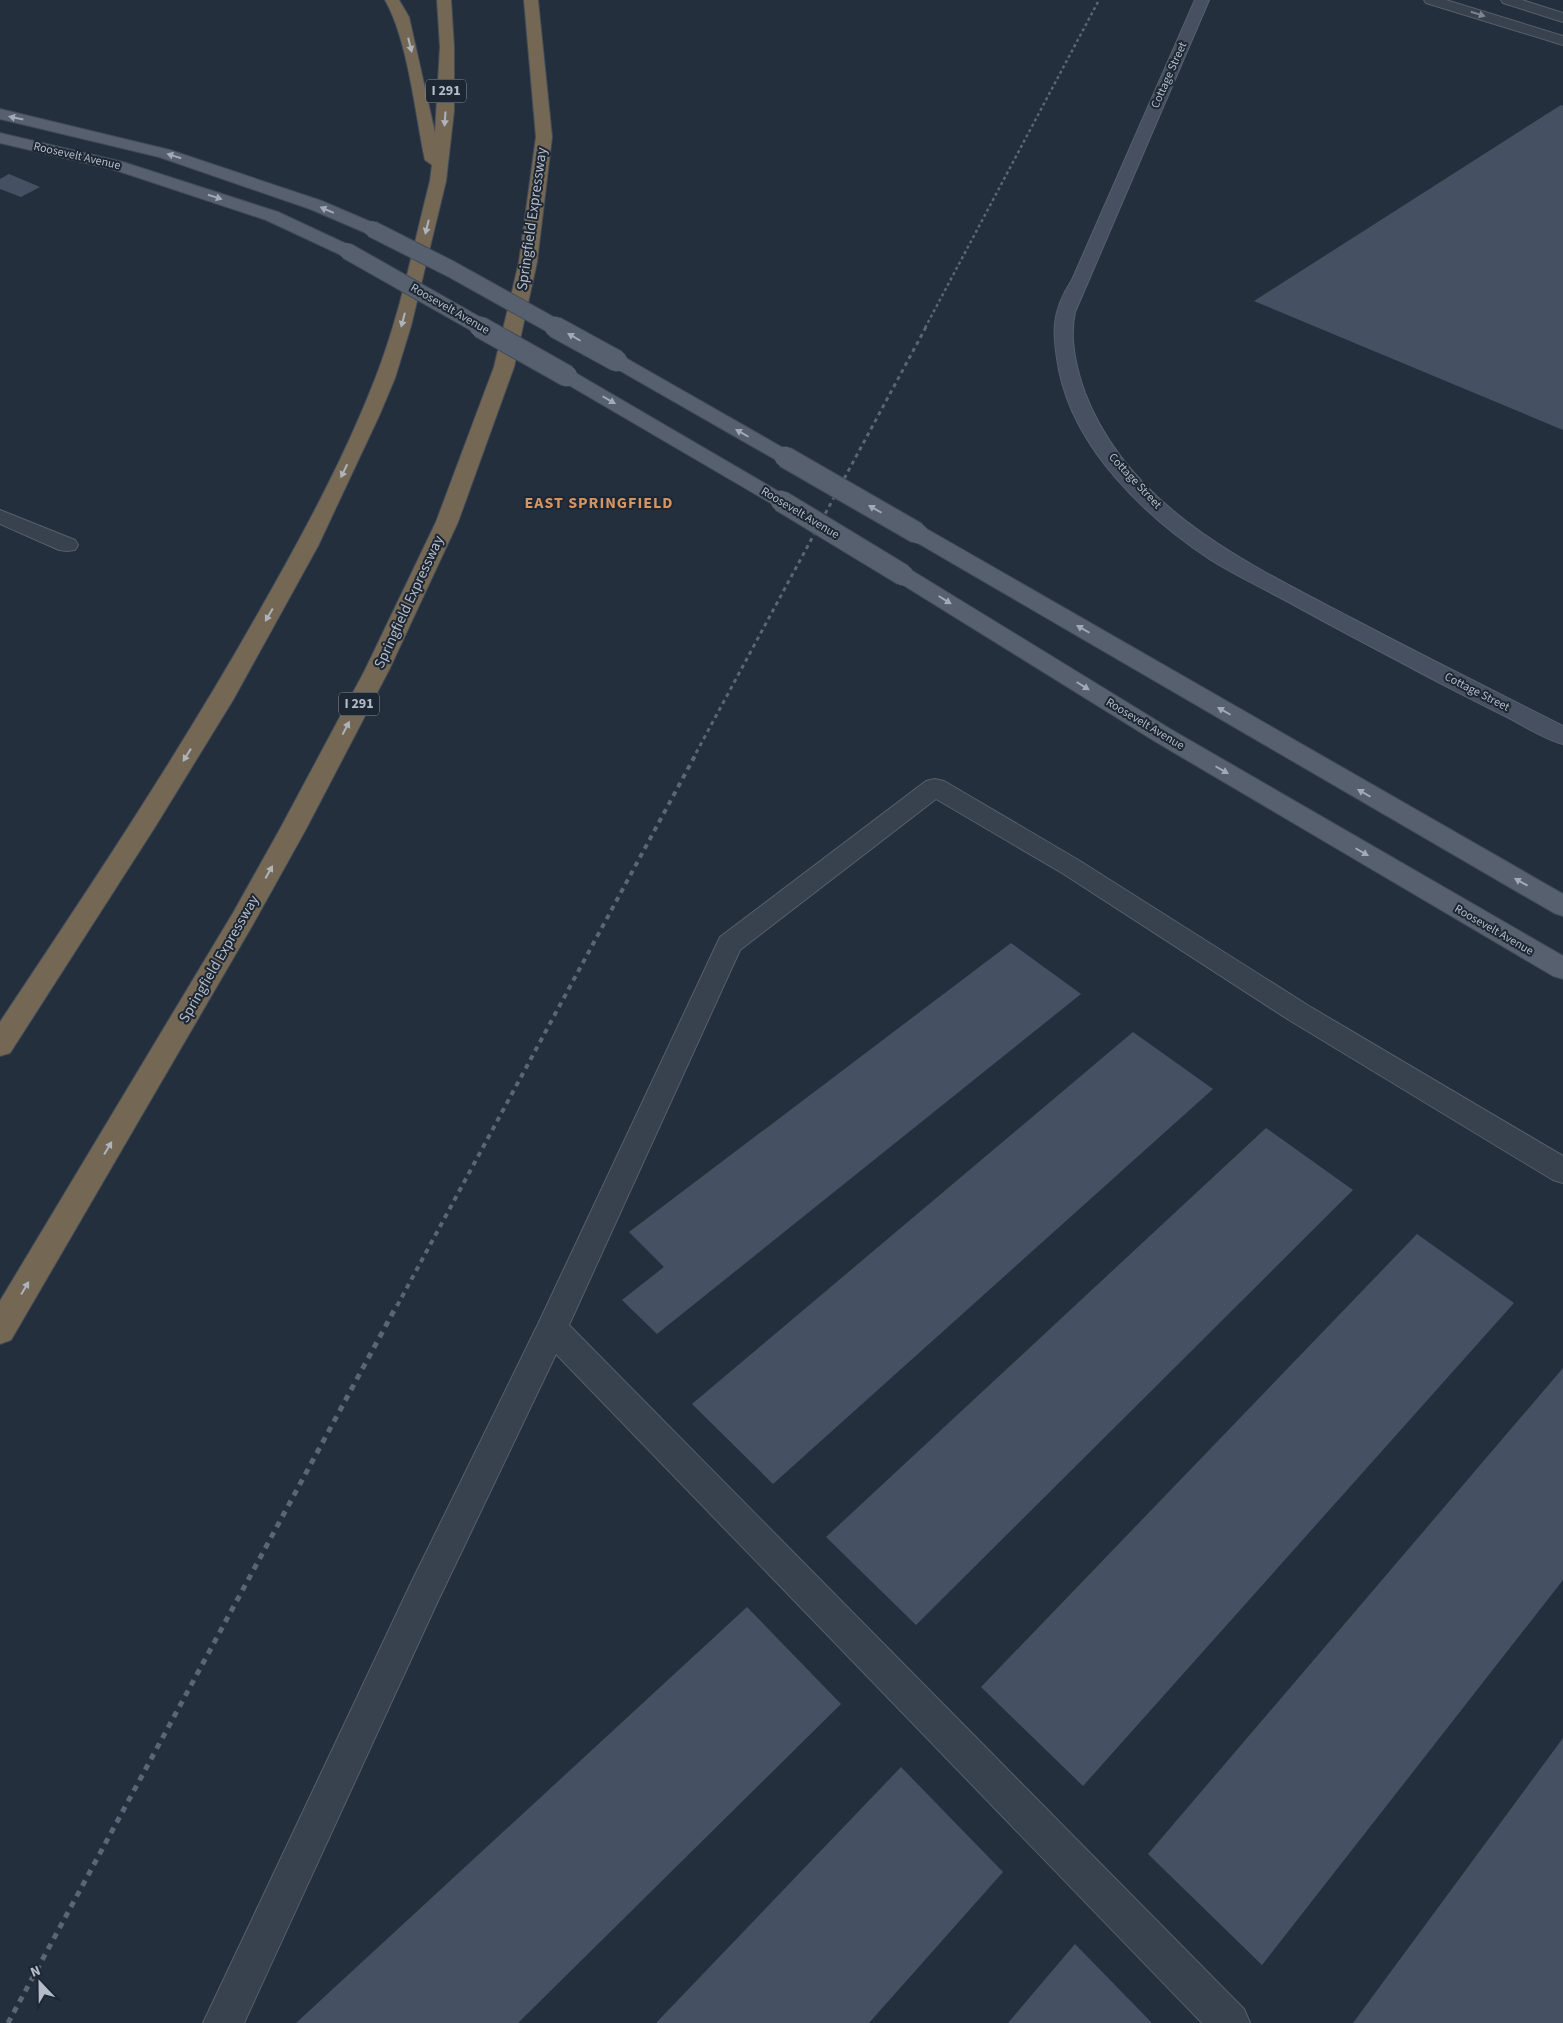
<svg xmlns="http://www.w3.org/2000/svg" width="1563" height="2023" font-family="'Source Sans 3',sans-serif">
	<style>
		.building { fill: #455162 }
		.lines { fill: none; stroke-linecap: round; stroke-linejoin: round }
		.service-casing { stroke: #565f6c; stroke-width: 2 }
		.minor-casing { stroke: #565f6c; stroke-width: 2 }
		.secondary-casing { stroke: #565f6c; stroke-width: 2 }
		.primary-casing { stroke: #414a57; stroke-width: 2 }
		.motorway-casing { stroke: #434c59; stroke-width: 2 }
		.service { fill: #38414e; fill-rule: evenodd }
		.minor { fill: #38414e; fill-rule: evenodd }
		.secondary { fill: #465061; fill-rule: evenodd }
		.primary { fill: #56606e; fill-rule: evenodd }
		.motorway { fill: #746855; fill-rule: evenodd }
		.rail-far3 { stroke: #5a6575; stroke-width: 2.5; stroke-dasharray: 3 3; stroke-linecap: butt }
		.rail-far2 { stroke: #5a6575; stroke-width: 3; stroke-dasharray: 4 4; stroke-linecap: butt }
		.rail-far1 { stroke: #5a6575; stroke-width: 4; stroke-dasharray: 5 5; stroke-linecap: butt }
		.rail { stroke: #5a6575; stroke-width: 5; stroke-dasharray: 6 6; stroke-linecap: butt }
		.primary-bridge-far1-casing { stroke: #414a57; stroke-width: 18; stroke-linecap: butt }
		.primary-bridge-casing { stroke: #414a57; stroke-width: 23; stroke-linecap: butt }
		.primary-bridge-far1 { stroke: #56606e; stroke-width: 16 }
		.primary-bridge { stroke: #56606e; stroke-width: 21 }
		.oneway { fill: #7c8592 }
		.oneway2 { fill: #aeb4bd }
		.oneway3 { fill: #a1aab7 }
		.labels { text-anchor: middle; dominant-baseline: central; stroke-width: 4; stroke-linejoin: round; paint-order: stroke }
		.far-street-label { font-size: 12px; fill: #b4bcc9; stroke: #1d2633 }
		.shield { fill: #1d2633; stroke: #878f9c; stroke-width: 1 }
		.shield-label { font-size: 14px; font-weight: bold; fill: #b4bcc9 }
		.street-label { font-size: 15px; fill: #b4bcc9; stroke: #1d2633 }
		.far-district-label { font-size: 16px; font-weight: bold; letter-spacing: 1px; fill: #d59563; stroke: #1d2633 }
	</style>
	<rect width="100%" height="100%" fill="#242f3e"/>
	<path class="building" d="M1561,105L1563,106V430L1254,301Z
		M9,174L40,187L21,197L0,189V179Z
		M1011,943L1081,994L657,1334L622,1300L664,1267L629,1232Z
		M1133,1032L1213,1089L773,1484L692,1404Z
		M1266,1128L1353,1190L916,1625L826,1537Z
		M1417,1234L1514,1303L1083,1786L981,1687Z
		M1563,1368V1580L1262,1965L1148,1854Z
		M747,1607L841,1704L518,2023H296Z
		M1563,1738V2023H1353Z
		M901,1767L1003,1872L869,2023H656Z
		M1075,1944L1152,2023H1008Z"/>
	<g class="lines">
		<g class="service-casing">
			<path id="service" d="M1424,0H1446L1563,36V45L1426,3Z
				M1501,0H1522L1563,13V22L1503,3Z
				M935,779L944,781L1080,861L1309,1006L1563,1156V1183L1553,1180L1289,1020L1062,873L936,799L740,950L569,1325L1244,2009L1250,2023H1202L556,1354L436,1605L244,2023H203L412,1581L540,1320L720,937L926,781Z"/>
		</g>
		<g class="minor-casing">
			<path id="minor" d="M0,510L75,540L78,545L75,550L67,551L59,550L0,524Z"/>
		</g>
		<g class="secondary-casing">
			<path id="secondary" d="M1195,0H1209L1075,312C1069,338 1076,368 1085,393C1131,512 1253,566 1357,621C1425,657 1494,691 1563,726V744C1544,739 1526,727 1509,718C1475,701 1441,684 1408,666C1370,646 1332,626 1294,605C1267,590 1238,577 1211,560C1146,517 1075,450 1059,370C1052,333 1051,312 1072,280Z"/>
		</g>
		<g class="primary-casing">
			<path id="primary" d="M0,109L170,150L322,201L378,225L381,229L378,233H366L310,209L159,157L0,119Z
				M0,133L123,162L278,212L353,247L356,251L353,255H341L266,220L112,169L0,143Z
				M617,355L624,357L792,453L795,457L792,461L785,463L778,461L610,365L607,361L610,357Z
				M567,370L574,372L788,497L791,501L788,505L781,507L774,505L560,380L557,376L560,372Z
				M917,527L925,528L1563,894V916L1554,913L909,538L906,533L909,528Z
				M903,568L911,570L1172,730L1563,956V979L1553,976L1156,742L895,580L892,575L895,570Z"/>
		</g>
		<g class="motorway-casing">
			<path id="motorway" d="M385,0H399L409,17L435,133L440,47L437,0H451L454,47V111L446,181L411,326L395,378L379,416L318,546L233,700L155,827L10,1053L0,1056V1022C90,887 180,752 260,610C302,536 344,459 375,379C400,316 413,247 430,181L432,165L425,160C415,113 408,40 385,0Z
				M524,0H538L552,137L537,262L514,367L458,522L389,670L306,829L252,926L11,1340L0,1344V1301L233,913L280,829L365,670L436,522L494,367L519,262L536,137Z"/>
		</g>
		<use href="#service" class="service"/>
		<use href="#minor" class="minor"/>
		<use href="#secondary" class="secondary"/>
		<use href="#primary" class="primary"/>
		<use href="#motorway" class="motorway"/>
		<path class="rail-far3" d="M925,328L1099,0"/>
		<path class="rail-far2" d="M696,753L926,327"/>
		<path class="rail-far1" d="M397,1306L697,752"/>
		<path class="rail" d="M8,2023L397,1305"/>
		<g class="primary-bridge-far1-casing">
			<path id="primary-bridge-far1" d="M372,229L451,269L557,328
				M347,251L483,328"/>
		</g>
		<g class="primary-bridge-casing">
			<path id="primary-bridge" d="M480,327L567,376
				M555,327L617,361
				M785,457L917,533
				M781,501L903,575"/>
		</g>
		<use href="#primary-bridge-far1" class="primary-bridge-far1"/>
		<use href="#primary-bridge" class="primary-bridge"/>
	</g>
	<defs><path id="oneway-solid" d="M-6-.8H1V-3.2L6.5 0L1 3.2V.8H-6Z" transform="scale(1.25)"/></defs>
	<use class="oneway" href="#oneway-solid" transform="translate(1478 14) rotate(17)"/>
	<g class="oneway2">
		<use href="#oneway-solid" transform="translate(410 45) rotate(76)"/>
		<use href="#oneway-solid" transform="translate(445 119) rotate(94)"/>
		<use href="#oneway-solid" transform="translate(427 227) rotate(104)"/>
		<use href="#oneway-solid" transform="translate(403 320) rotate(105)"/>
		<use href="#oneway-solid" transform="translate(344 471) rotate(116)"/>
		<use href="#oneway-solid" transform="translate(269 615) rotate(120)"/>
		<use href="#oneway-solid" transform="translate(346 728) rotate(-62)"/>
		<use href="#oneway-solid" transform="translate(187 755) rotate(122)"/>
		<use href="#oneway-solid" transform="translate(269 872) rotate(-61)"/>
		<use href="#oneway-solid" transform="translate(108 1148) rotate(-59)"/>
		<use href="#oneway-solid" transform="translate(25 1288) rotate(-59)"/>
	</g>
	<g class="oneway3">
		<use href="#oneway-solid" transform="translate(16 118) rotate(-168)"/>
		<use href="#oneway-solid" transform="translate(174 156) rotate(-162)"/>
		<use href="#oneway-solid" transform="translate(215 197) rotate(18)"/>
		<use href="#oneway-solid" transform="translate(327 210) rotate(-157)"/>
		<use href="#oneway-solid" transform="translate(574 337) rotate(-150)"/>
		<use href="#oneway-solid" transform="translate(609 400) rotate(30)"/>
		<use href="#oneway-solid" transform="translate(742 433) rotate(-150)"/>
		<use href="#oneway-solid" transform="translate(875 509) rotate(-150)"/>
		<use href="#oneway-solid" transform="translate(945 600) rotate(32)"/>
		<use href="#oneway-solid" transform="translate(1083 629) rotate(-150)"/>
		<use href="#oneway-solid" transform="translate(1083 686) rotate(32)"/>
		<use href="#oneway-solid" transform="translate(1224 711) rotate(-150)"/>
		<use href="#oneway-solid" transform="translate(1222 770) rotate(30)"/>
		<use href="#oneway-solid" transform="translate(1364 793) rotate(-150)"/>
		<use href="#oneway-solid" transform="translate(1362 852) rotate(30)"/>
		<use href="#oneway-solid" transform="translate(1521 882) rotate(-151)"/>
	</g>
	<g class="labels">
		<g class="far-street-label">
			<text transform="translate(1169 75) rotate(-66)">Cottage Street</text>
			<text transform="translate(77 156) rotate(13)">Roosevelt Avenue</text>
			<text transform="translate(450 309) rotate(30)">Roosevelt Avenue</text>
			<text transform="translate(1135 481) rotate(47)">Cottage Street</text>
			<text transform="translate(800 513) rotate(31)">Roosevelt Avenue</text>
			<text transform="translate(1477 692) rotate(27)">Cottage Street</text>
			<text transform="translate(1145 724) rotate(31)">Roosevelt Avenue</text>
			<text transform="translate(1494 930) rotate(30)">Roosevelt Avenue</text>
		</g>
		<g class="shield">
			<rect x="426" y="79.5" width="40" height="23" rx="4"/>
			<rect x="339" y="692.5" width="40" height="23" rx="4"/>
		</g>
		<g class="shield-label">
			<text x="446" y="91">I 291</text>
			<text x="359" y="704">I 291</text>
		</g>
		<g class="street-label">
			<text transform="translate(532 219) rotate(-82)">Springfield Expressway</text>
			<text transform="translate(409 602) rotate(-65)">Springfield Expressway</text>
			<text transform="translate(219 959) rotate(-60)">Springfield Expressway</text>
		</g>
		<g class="far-district-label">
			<text x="599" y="503">EAST SPRINGFIELD</text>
		</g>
	</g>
	<g transform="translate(40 1983) rotate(338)" stroke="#1d2633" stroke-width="4" paint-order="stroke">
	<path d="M0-4L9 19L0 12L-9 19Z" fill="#b4bcc9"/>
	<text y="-8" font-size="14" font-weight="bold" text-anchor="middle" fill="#b4bcc9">N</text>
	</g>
</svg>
